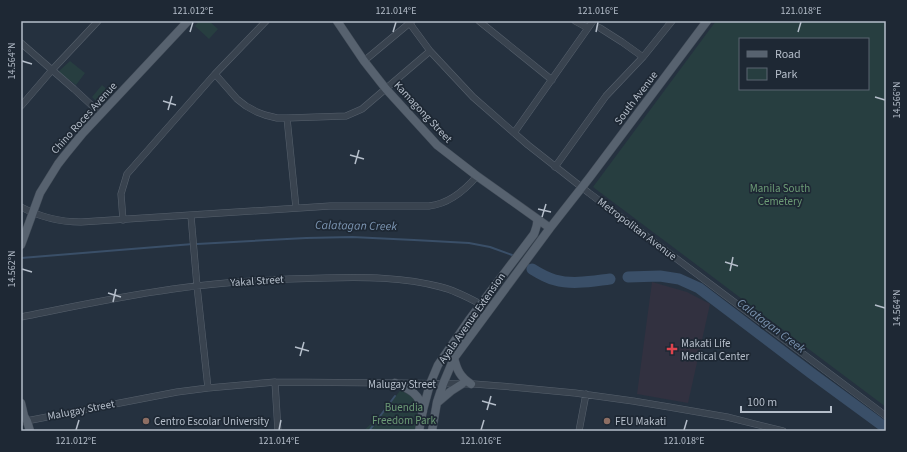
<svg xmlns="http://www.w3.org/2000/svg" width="907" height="452" font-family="'Source Sans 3',sans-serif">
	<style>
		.medical { fill: #323140 }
		.green { fill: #273e40; fill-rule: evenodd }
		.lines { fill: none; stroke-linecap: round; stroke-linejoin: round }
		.stream { stroke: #3a4f68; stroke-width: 2 }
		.river { stroke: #3a4f68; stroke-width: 11 }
		.minor-casing { stroke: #57616d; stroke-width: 7 }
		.major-casing { stroke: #424c58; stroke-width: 9 }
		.minor { stroke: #39434f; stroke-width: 6 }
		.major { stroke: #57626f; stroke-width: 8 }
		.ticks { fill: none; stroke: #b5beca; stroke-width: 1.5 }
		.health-dot { fill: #e0444e; stroke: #1e2834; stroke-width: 1.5 }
		.education-dot { fill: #8d6e63; stroke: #1e2834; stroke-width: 1.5 }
		.labels { text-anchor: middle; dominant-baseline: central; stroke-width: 3.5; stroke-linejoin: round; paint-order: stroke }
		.street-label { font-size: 11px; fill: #b5beca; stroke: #1e2834 }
		.park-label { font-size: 11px; fill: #6c9b76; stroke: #1e2834 }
		.poi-label { font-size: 11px; fill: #b5beca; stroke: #1e2834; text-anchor: start }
		.water-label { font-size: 12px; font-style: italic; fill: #7c95b2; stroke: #1e2834 }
		.neatline { fill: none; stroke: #b5beca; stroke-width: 1.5 }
		.ticks-label { font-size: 10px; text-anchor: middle; fill: #b5beca }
	</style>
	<rect width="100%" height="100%" fill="#25313f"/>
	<path class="medical" d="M652,282L687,292L710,304L688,403L637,394Z"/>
	<path class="green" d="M199,21H209L218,29L209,39L195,26Z
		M716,21H886V407L593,187ZM740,39H868V89H740Z
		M70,61L85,73L76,85L58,72Z
		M102,85L111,93L100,105L92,97Z
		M402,388L421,405L420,424L413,431H363L382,414Z"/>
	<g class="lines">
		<path class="stream" d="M197,244L306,238L352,237L414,240L469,243L490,247L512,255
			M21,258L193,244
			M527,264L532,269
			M369,431L395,396"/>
		<path class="river" d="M532,269C540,274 547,278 555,280C573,285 593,281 610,279
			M628,277L660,276L679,279L699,288L811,373L886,428"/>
		<g class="minor-casing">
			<path id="minor" d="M408,21L430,51L473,97L528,145L589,193L886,416
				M479,21L552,80
				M575,21L588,28
				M600,28L622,42L643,57
				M21,43L74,89L101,114
				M364,61L412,21
				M215,74L237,99L246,106L257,112L265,115L277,118H287L346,116L362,109L430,51
				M21,106L52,70L98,21
				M287,118L296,208
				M514,133L593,21
				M555,167L606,96L643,57L672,21
				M21,207C40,217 60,222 81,222L330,206H429C448,204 465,190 477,176
				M191,216L197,286L208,388
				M123,220L121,194L127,174L215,74L266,21
				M21,317C71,307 122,296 173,289C223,282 275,279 326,278C365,277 403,277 441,287C458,291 474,301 490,309
				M275,382L278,431
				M21,422L177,392L208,388L275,382L395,383L474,384L512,387L575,393L633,401L669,407L727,417L783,431
				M579,431L586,394"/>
		</g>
		<g class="major-casing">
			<path id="major" d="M337,21L364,61L386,89L437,145L477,176L550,228
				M21,245L40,193L58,164L65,155L83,133L188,21
				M454,358C457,370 460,377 471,384
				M395,383C410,389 420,394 423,411
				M438,402L451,391L462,384
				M21,403L24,416L27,421L30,431
				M419,431L423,410L430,384L438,365L469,320L534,234C536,228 538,225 537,219
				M432,431L437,402L443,384L454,358L550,228L590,177L707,21"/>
		</g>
		<use href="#minor" class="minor"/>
		<use href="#major" class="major"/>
	</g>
	<path class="ticks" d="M190,32L193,22M393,32L396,22M596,32L598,22M798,32L801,22M22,61L32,64M875,97L885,100M163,101L176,105M168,110L172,96M350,155L364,159M355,164L359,150M538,209L551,212M542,217L546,204M725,262L738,266M22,269L32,272M730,271L733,257M108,293L121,297M113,302L116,289M875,305L885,308M295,347L309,351M300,356L304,342M482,401L496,405M487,410L491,396M76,430L79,420M279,430L281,420M481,430L484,420M684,430L687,420"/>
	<path class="health-dot" d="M670 343h4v4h4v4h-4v4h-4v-4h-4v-4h4z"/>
	<g class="education-dot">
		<circle cx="146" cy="421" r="4"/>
		<circle cx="607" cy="421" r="4"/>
	</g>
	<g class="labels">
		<g class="street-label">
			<text transform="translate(636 98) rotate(-53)">South Avenue</text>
			<text transform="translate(423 112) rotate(47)">Kamagong Street</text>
			<text transform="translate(84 118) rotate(-48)">Chino Roces Avenue</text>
			<text transform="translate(637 229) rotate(37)">Metropolitan Avenue</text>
			<text transform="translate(257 281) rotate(-4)">Yakal Street</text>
			<text transform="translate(472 318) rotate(-55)">Ayala Avenue Extension</text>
			<text x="402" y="384">Malugay Street</text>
			<text transform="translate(81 410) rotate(-11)">Malugay Street</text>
		</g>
		<g class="park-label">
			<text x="780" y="188">Manila South<tspan x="780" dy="13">Cemetery</tspan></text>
			<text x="404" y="407">Buendia<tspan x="404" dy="13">Freedom Park</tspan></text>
		</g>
		<g class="poi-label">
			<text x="681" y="343">Makati Life<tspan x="681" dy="13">Medical Center</tspan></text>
			<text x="154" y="421">Centro Escolar University</text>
			<text x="615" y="421">FEU Makati</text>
		</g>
		<g class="water-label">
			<text transform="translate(356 226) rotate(1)">Calatagan Creek</text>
			<text transform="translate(771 326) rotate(37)">Calatagan Creek</text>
		</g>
	</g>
	<rect width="907" height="452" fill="none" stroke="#1e2834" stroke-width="44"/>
	<rect x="739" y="38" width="130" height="52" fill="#1e2834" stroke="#5a6470"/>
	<rect x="747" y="51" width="20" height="6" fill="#57626f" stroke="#5a6470"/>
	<text x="775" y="58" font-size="12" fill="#b5beca">Road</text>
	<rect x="747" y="68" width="20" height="12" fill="#273e40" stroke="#5a6470"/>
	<text x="775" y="78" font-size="12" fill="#b5beca">Park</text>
	<path d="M741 406v6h90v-6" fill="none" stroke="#b5beca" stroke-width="2"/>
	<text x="747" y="406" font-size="12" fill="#b5beca" stroke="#1e2834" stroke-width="3" paint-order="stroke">100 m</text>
	<rect x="22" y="22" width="863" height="408" class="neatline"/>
	<g class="ticks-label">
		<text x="193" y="14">121.012°E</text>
		<text x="396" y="14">121.014°E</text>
		<text x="598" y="14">121.016°E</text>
		<text x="801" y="14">121.018°E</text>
		<text transform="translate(11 61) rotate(-90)" y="4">14.564°N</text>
		<text transform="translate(896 100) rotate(-90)" y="4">14.566°N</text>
		<text transform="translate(11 269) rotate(-90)" y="4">14.562°N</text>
		<text transform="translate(896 308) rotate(-90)" y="4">14.564°N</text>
		<text x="76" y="444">121.012°E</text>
		<text x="279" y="444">121.014°E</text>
		<text x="481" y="444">121.016°E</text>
		<text x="684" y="444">121.018°E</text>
	</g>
</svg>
